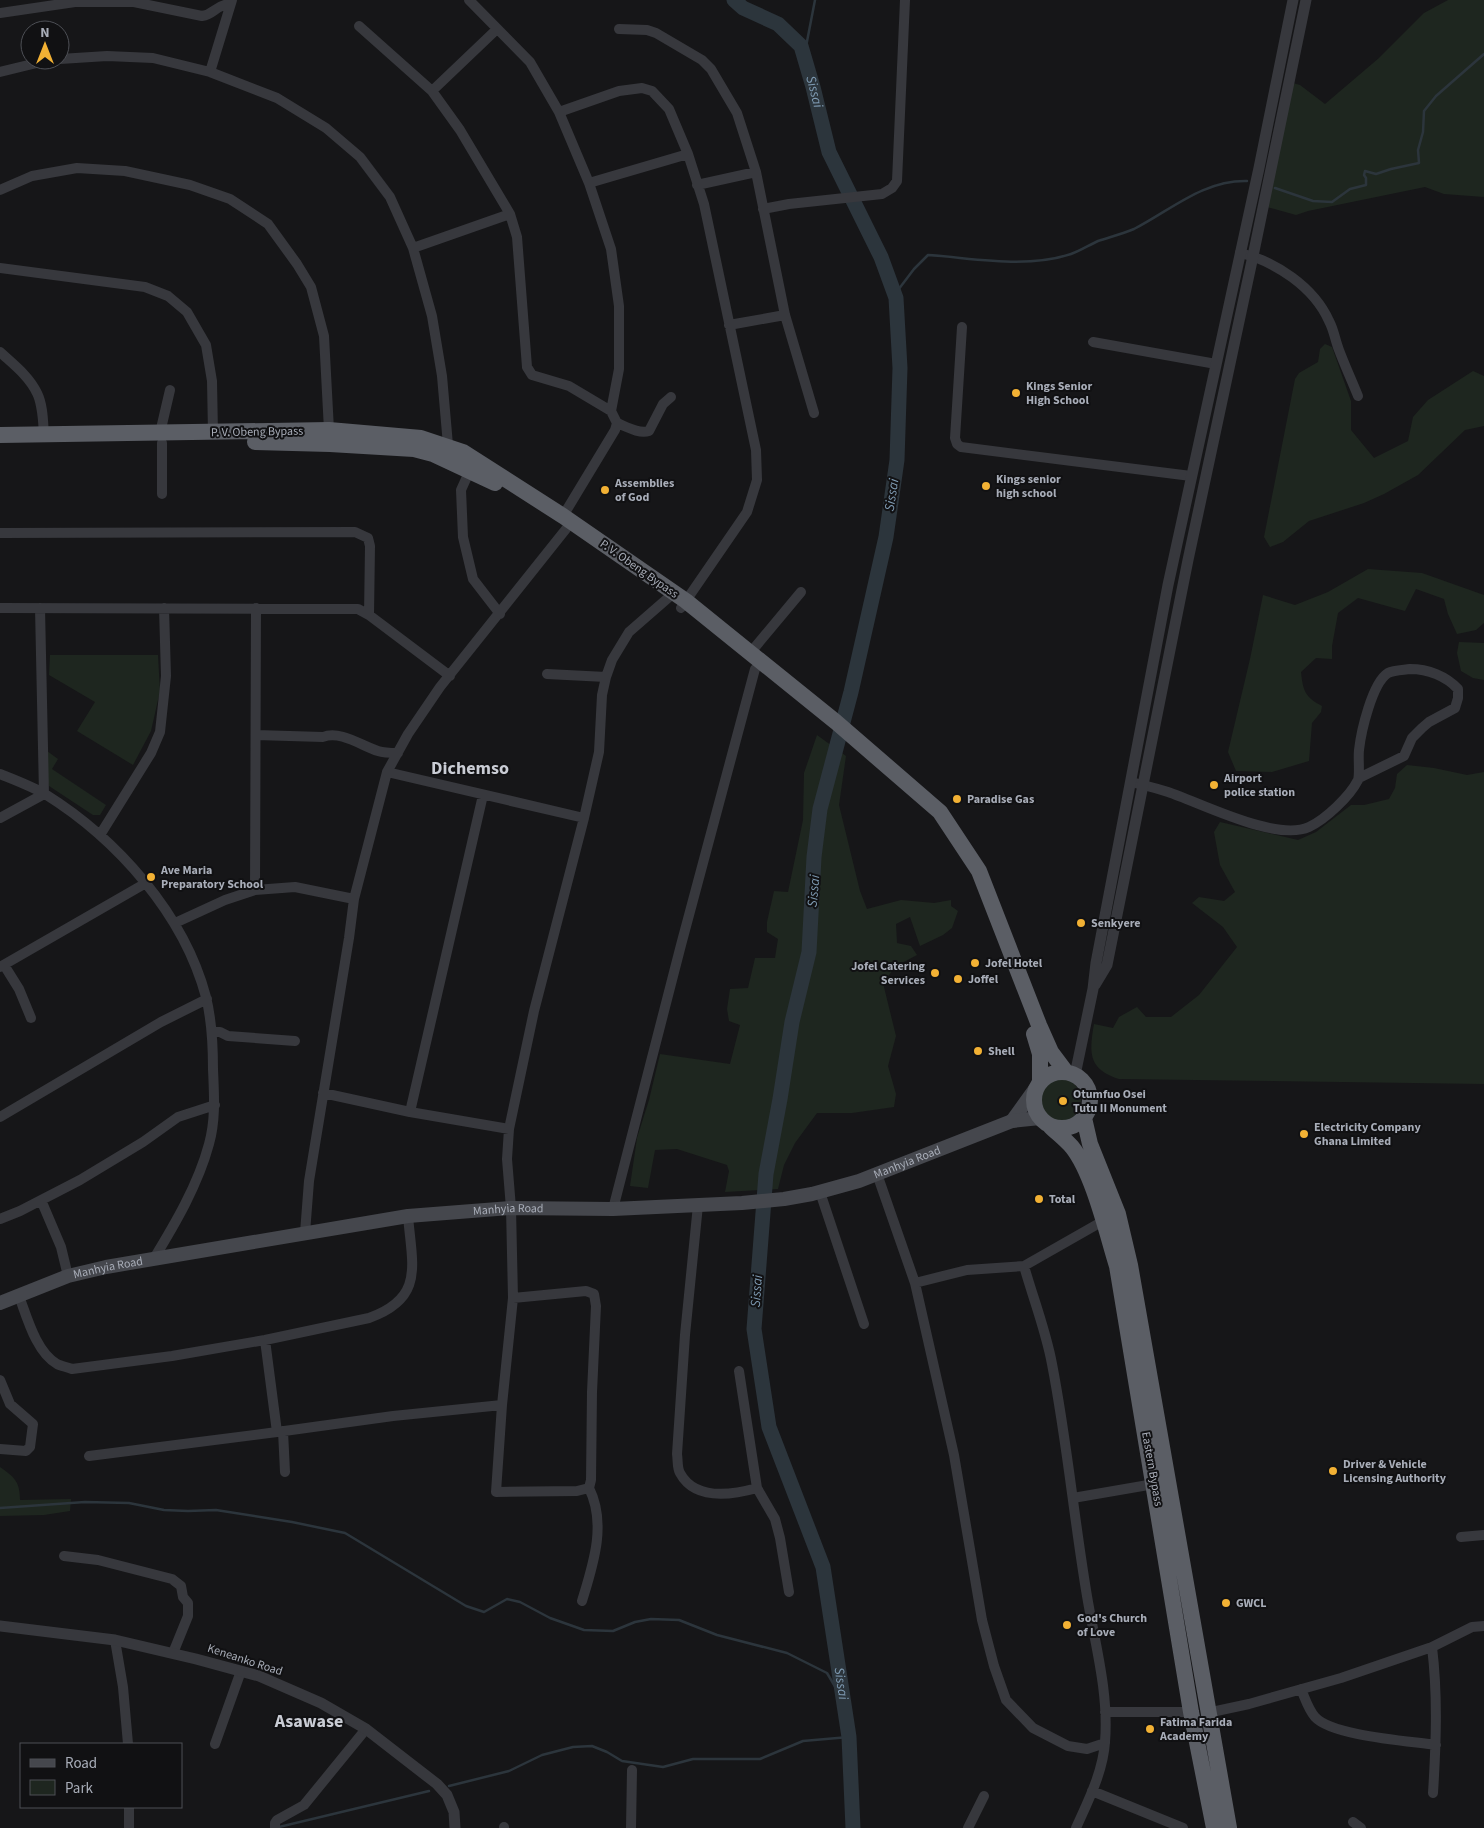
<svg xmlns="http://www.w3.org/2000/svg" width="1484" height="1828" font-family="'Source Sans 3',sans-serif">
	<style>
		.green { fill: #1e261f }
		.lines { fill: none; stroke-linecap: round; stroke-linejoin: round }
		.stream { stroke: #2c353c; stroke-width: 2.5 }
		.river { stroke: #2c353c; stroke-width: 15 }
		.minor { stroke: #37383d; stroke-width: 10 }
		.tertiary { stroke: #37383d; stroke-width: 11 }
		.secondary { stroke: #45474d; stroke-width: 14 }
		.trunk { stroke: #5b5e65; stroke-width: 16 }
		.poi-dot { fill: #f2b134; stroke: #111113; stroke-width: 2 }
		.labels { text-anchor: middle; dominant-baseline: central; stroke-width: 4; stroke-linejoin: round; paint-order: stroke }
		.poi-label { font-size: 12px; font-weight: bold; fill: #a8adb8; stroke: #111113; text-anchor: start }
		.street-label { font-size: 12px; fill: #a8adb8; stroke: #111113 }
		.water-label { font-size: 14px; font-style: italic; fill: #7f9bb3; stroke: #111113 }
		.district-label { font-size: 18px; font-weight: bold; fill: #c9ccd4; stroke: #111113 }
	</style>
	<rect width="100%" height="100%" fill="#161618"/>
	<path class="green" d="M1448,0H1484V197L1444,194L1425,187L1308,211L1296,215L1267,207L1293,83L1300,85L1325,104L1379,58L1424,13Z
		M1325,344L1332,347L1351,401V430L1374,458L1408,441L1413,417L1428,400L1473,371L1484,376V426L1465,430L1418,475L1384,494L1364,503L1309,521L1283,542L1270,547L1264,537L1295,379L1299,373L1318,362L1320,349Z
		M1368,569L1422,573L1484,595V623L1476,630L1457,634L1448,614L1444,599L1416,589L1405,611L1358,598L1338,613L1332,646V659L1316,658L1301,672C1303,691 1305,697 1322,706L1321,712L1312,723L1309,761L1272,772L1236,771L1228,752L1250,659L1263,595L1295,605L1328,592Z
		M1459,642L1484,643V680L1473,678L1461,671L1457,653Z
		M50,655H158L160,691L151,731L133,765L77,731L95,702L49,675Z
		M817,735L846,756L839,805L860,891L867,909L901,900L934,903L951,900V906L958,911L952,928L943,935L920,946L910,917L896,924L897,943L911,946L917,955L896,966L883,983L896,1036L888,1066L896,1094L894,1107L852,1113H817L795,1143L784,1165L778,1189L725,1192L729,1171L727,1165L677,1149L655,1150L648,1188L630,1186L637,1138L649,1100L660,1054L730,1064L740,1025L729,1021L727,1009L730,989L748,988L755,958H775L778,939L767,932V922L774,891L788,892L803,820L804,773Z
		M47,751L58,759L52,769L106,805L100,815H93L49,786L45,772Z
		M1407,765L1434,768L1467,775L1484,772V1084L1119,1079C1088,1069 1089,1053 1094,1024L1113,1028L1119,1017L1137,1007L1146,1017H1171L1199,995L1237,947L1223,927L1192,903L1199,897L1224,901L1235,892L1220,865L1214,832L1220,822L1298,840L1316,832L1351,805H1364L1389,799L1395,788L1397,774Z
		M1037 1100a22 22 0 1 1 44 0a22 22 0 1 1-44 0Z
		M0,1467C14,1477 20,1481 20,1500L71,1499L70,1511L44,1515L0,1516Z"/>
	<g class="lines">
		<path class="stream" d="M804,57L815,0
			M1275,188L1313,201L1332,202L1350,189L1366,185V178L1364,175L1365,171L1376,174L1391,169L1419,163L1418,150L1423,132L1424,111L1436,96L1484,54
			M895,294L914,269L928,255C974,258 1025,269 1071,254C1080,251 1089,245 1098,241C1110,237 1122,234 1134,229C1171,210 1203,180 1247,181
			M0,1508L85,1502L129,1503L164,1510L188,1511L216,1510L292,1522L345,1533L466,1606L484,1612L507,1599L520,1602L550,1618L584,1630L613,1631L635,1622L651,1619L679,1620L717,1635L787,1653L827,1673L843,1700
			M449,1786L509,1771L542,1755L573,1747L592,1746L607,1752L622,1761L663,1767L693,1759H760L803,1741L849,1737
			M279,1827L429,1791"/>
		<path class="river" id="s1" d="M734,0L743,8L778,24L801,46L813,87L829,152L881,257L896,298L900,368L897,460L886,537L851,692L820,809L814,857L809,952L792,1022L780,1099L766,1174L754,1329L769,1427L823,1567L849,1737L853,1828"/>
		<path class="minor" d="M469,0L530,62L559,112L589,183L611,249L619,306V369L611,411
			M0,13L75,2H134L202,16C215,14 215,5 230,4
			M359,26L432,91L460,130L510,214L517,237L527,367L532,375L569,386L611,411L617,423L615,430L563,516
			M619,29L647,30L656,33L702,60L711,69L737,113L756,172L785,315L814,413
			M60,59L107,56L153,58L210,72L277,98L326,128L360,157L390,197L413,248L432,316L442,376L448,445
			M0,72L49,60
			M210,72L232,0
			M432,91L497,29
			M559,112L619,91L642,88L652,91L669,109L688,154L704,204L756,450L757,480L747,512L681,608
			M589,183L688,154
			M697,185L756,172
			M0,190L32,176L77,168L125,171L190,185L230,199L268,224L297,264L311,287L324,336L329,430
			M763,209L789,204L882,194L892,188L897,181L905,0
			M413,248L510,214
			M1240,253C1275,261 1314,287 1329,321C1334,330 1335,340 1339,350C1345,366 1352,381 1358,396
			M0,268L145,287L168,296L187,312L206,345L212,381L213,433
			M729,325L785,315
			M962,327L955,438L957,444L961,447L1191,476
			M1093,342L1216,364
			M0,352C13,364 29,376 37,393C43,405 43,421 44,435
			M617,423C627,427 639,434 649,431L663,404L671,397
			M160,433L170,390
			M162,443V494
			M470,470L461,490L463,537L473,579L500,614
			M0,533L355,532L368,538L370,546L369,615
			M0,608L358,609L369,615L450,676
			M751,652L801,592
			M547,674L606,677
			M256,735L323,737C340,730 362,746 378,751C384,753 391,753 398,753
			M387,772L584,818
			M0,774C15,780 31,786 45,794C117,839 184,914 206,997C212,1021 213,1045 213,1069C214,1094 216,1119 209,1144C198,1185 175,1224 153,1260
			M1131,782C1143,785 1156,788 1168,792C1201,803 1276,842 1309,827C1326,819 1350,796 1358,780C1360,774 1358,758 1359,750C1361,732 1372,683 1388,673C1394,670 1404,670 1410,669C1428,669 1446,676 1458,689V698L1455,708L1429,722L1422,728L1412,738L1404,756L1359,778
			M0,818L44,794L40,608
			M100,835L151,753L160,732L166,676L164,608
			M255,890L256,608
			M175,923L225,900L255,890L295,887L354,899
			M4,965L19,989L31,1018
			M0,967L146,883
			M212,1032H220L228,1036L295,1041
			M323,1093L410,1112L509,1129
			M410,1112L483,795
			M0,1117L161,1022L207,999
			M877,1174L915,1283L954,1455L982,1620L994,1666L1006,1700L1033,1728L1068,1746L1087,1749L1105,1743
			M820,1192L864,1324
			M41,1200L61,1247L68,1276
			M698,1205L685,1335L677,1454C678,1460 677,1468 680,1473C695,1501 732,1495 757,1488L775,1519L780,1538L789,1592
			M613,1209L681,945L755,669
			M0,1219L20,1211L80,1180L143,1142L178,1117L215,1105
			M305,1233L309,1181L349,938L354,899L387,772L408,734L440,687L566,529
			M1024,1266C1033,1298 1046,1331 1052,1364C1067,1441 1074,1519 1087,1596C1095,1644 1109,1693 1105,1742C1103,1772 1088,1801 1076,1828
			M915,1283L967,1270L1024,1266L1103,1221
			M19,1296C27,1317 36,1352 57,1364C61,1366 67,1367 72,1369L172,1356L265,1340L369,1318C425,1298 412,1265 408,1216
			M513,1298L586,1291L594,1294L596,1306L592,1392L591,1480L589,1488L577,1491L496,1492L502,1405L513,1298L511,1208L507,1159L509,1129L534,1011L584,818L599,752L602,695L606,677L612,660L629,632L668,598
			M265,1340L277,1432
			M739,1371L757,1488
			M0,1380L10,1404L33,1424L30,1447L26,1451L0,1449
			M283,1431L285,1472
			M89,1456L277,1432L393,1416L502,1405
			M1073,1498L1154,1484
			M1461,1537L1484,1535
			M64,1556L98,1560L172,1579L181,1586L183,1597L188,1603V1616L173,1653
			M582,1601C593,1565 607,1524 589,1488
			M115,1640L123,1687L128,1744
			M1432,1647C1438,1696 1436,1745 1433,1793
			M1301,1689C1305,1698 1308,1709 1315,1717C1332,1736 1409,1741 1436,1745
			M1105,1712H1191
			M1207,1713L1249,1704L1341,1678L1432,1647L1472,1627L1484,1626
			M215,1744L241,1671
			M1092,1791L1183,1828
			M1353,1822L1361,1828
			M129,1828V1807
			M275,1828V1823L277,1820L304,1805L366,1729
			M504,1828V1827
			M631,1828L632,1770
			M968,1828L984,1796"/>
		<path class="tertiary" d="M1095,985L1107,965L1188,560L1253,256L1306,0
			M1075,1075L1093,989L1096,963L1168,585L1259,168L1293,0
			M0,1626L115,1640L196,1659L259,1676L321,1703L366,1729L437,1784L447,1795L454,1812L455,1828"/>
		<g class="secondary">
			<path d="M1012,1121L1035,1089"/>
			<path id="s2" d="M0,1303L68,1276L106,1267L408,1216L511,1208L613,1209L742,1203L784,1199L812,1194L859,1181L1012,1121L1040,1118"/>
		</g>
		<path class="trunk" d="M0,435L329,430L421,438L463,452L563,516L686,601L836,722L940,812L979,871L1039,1025L1051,1052L1066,1072
			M255,442L330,444L414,449L433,454L495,483
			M1034,1034L1040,1054V1081
			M1034 1100a28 28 0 1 1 56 0a28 28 0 1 1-56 0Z
			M1084,1118L1090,1144L1118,1214L1130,1265L1229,1828
			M1050,1126C1057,1133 1066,1140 1072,1147C1093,1173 1107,1234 1117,1266L1191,1712L1214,1828"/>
	</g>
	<g class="poi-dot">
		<circle cx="1016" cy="393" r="5"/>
		<circle cx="986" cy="486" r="5"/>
		<circle cx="605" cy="490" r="5"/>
		<circle cx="1214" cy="785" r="5"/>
		<circle cx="957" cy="799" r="5"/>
		<circle cx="151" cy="877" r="5"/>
		<circle cx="1081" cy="923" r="5"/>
		<circle cx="975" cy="963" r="5"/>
		<circle cx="935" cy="973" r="5"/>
		<circle cx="958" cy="979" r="5"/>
		<circle cx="978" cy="1051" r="5"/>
		<circle cx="1063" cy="1101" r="5"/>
		<circle cx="1304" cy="1134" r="5"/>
		<circle cx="1039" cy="1199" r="5"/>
		<circle cx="1333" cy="1471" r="5"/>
		<circle cx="1226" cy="1603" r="5"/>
		<circle cx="1067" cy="1625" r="5"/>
		<circle cx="1150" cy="1729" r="5"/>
	</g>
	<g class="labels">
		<g class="poi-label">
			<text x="1026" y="386">Kings Senior<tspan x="1026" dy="14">High School</tspan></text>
			<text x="996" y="479">Kings senior<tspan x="996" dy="14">high school</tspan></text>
			<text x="615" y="483">Assemblies<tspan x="615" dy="14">of God</tspan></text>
			<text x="1224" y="778">Airport<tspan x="1224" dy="14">police station</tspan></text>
			<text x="967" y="799">Paradise Gas</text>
			<text x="161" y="870">Ave Maria<tspan x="161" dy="14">Preparatory School</tspan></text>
			<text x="1091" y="923">Senkyere</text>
			<text x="985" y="963">Jofel Hotel</text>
			<text x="925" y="966" text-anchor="end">Jofel Catering<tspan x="925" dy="14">Services</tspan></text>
			<text x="968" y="979">Joffel</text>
			<text x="988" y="1051">Shell</text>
			<text x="1073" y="1094">Otumfuo Osei<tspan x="1073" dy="14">Tutu II Monument</tspan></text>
			<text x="1314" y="1127">Electricity Company<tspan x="1314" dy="14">Ghana Limited</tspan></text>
			<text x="1049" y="1199">Total</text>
			<text x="1343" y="1464">Driver &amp; Vehicle<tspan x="1343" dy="14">Licensing Authority</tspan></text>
			<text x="1236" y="1603">GWCL</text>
			<text x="1077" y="1618">God's Church<tspan x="1077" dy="14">of Love</tspan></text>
			<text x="1160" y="1722">Fatima Farida<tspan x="1160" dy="14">Academy</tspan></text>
		</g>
		<g class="street-label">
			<text transform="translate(257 432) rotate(-1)">P. V. Obeng Bypass</text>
			<text transform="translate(639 569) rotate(35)">P. V. Obeng Bypass</text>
			<text stroke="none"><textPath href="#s2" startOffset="924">Manhyia Road</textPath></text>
			<text stroke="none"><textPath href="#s2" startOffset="519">Manhyia Road</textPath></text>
			<text stroke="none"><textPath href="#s2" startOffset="114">Manhyia Road</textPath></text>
			<text transform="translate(1152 1469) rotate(80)">Eastern Bypass</text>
			<text transform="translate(245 1660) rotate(18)">Keneanko Road</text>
		</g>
		<g class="water-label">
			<text stroke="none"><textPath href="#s1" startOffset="130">Sissai</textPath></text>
			<text transform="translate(892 495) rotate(-81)">Sissai</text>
			<text transform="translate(814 891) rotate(-85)">Sissai</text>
			<text transform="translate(757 1291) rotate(-86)">Sissai</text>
			<text stroke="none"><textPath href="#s1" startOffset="1765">Sissai</textPath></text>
		</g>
		<g class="district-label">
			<text x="470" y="768">Dichemso</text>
			<text x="309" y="1721">Asawase</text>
		</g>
	</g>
	<rect x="20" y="1743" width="162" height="65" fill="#111113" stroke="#4d4f55"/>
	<rect x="30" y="1759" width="25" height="8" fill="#45474d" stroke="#4d4f55"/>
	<text x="65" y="1768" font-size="15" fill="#a8adb8">Road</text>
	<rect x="30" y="1780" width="25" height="15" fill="#1e261f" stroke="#4d4f55"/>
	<text x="65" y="1793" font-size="15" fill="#a8adb8">Park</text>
	<g transform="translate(45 45)"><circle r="24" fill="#111113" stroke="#4d4f55"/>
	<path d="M0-4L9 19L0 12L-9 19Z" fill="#f2b134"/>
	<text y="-8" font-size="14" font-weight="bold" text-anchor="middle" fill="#a8adb8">N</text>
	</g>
</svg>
